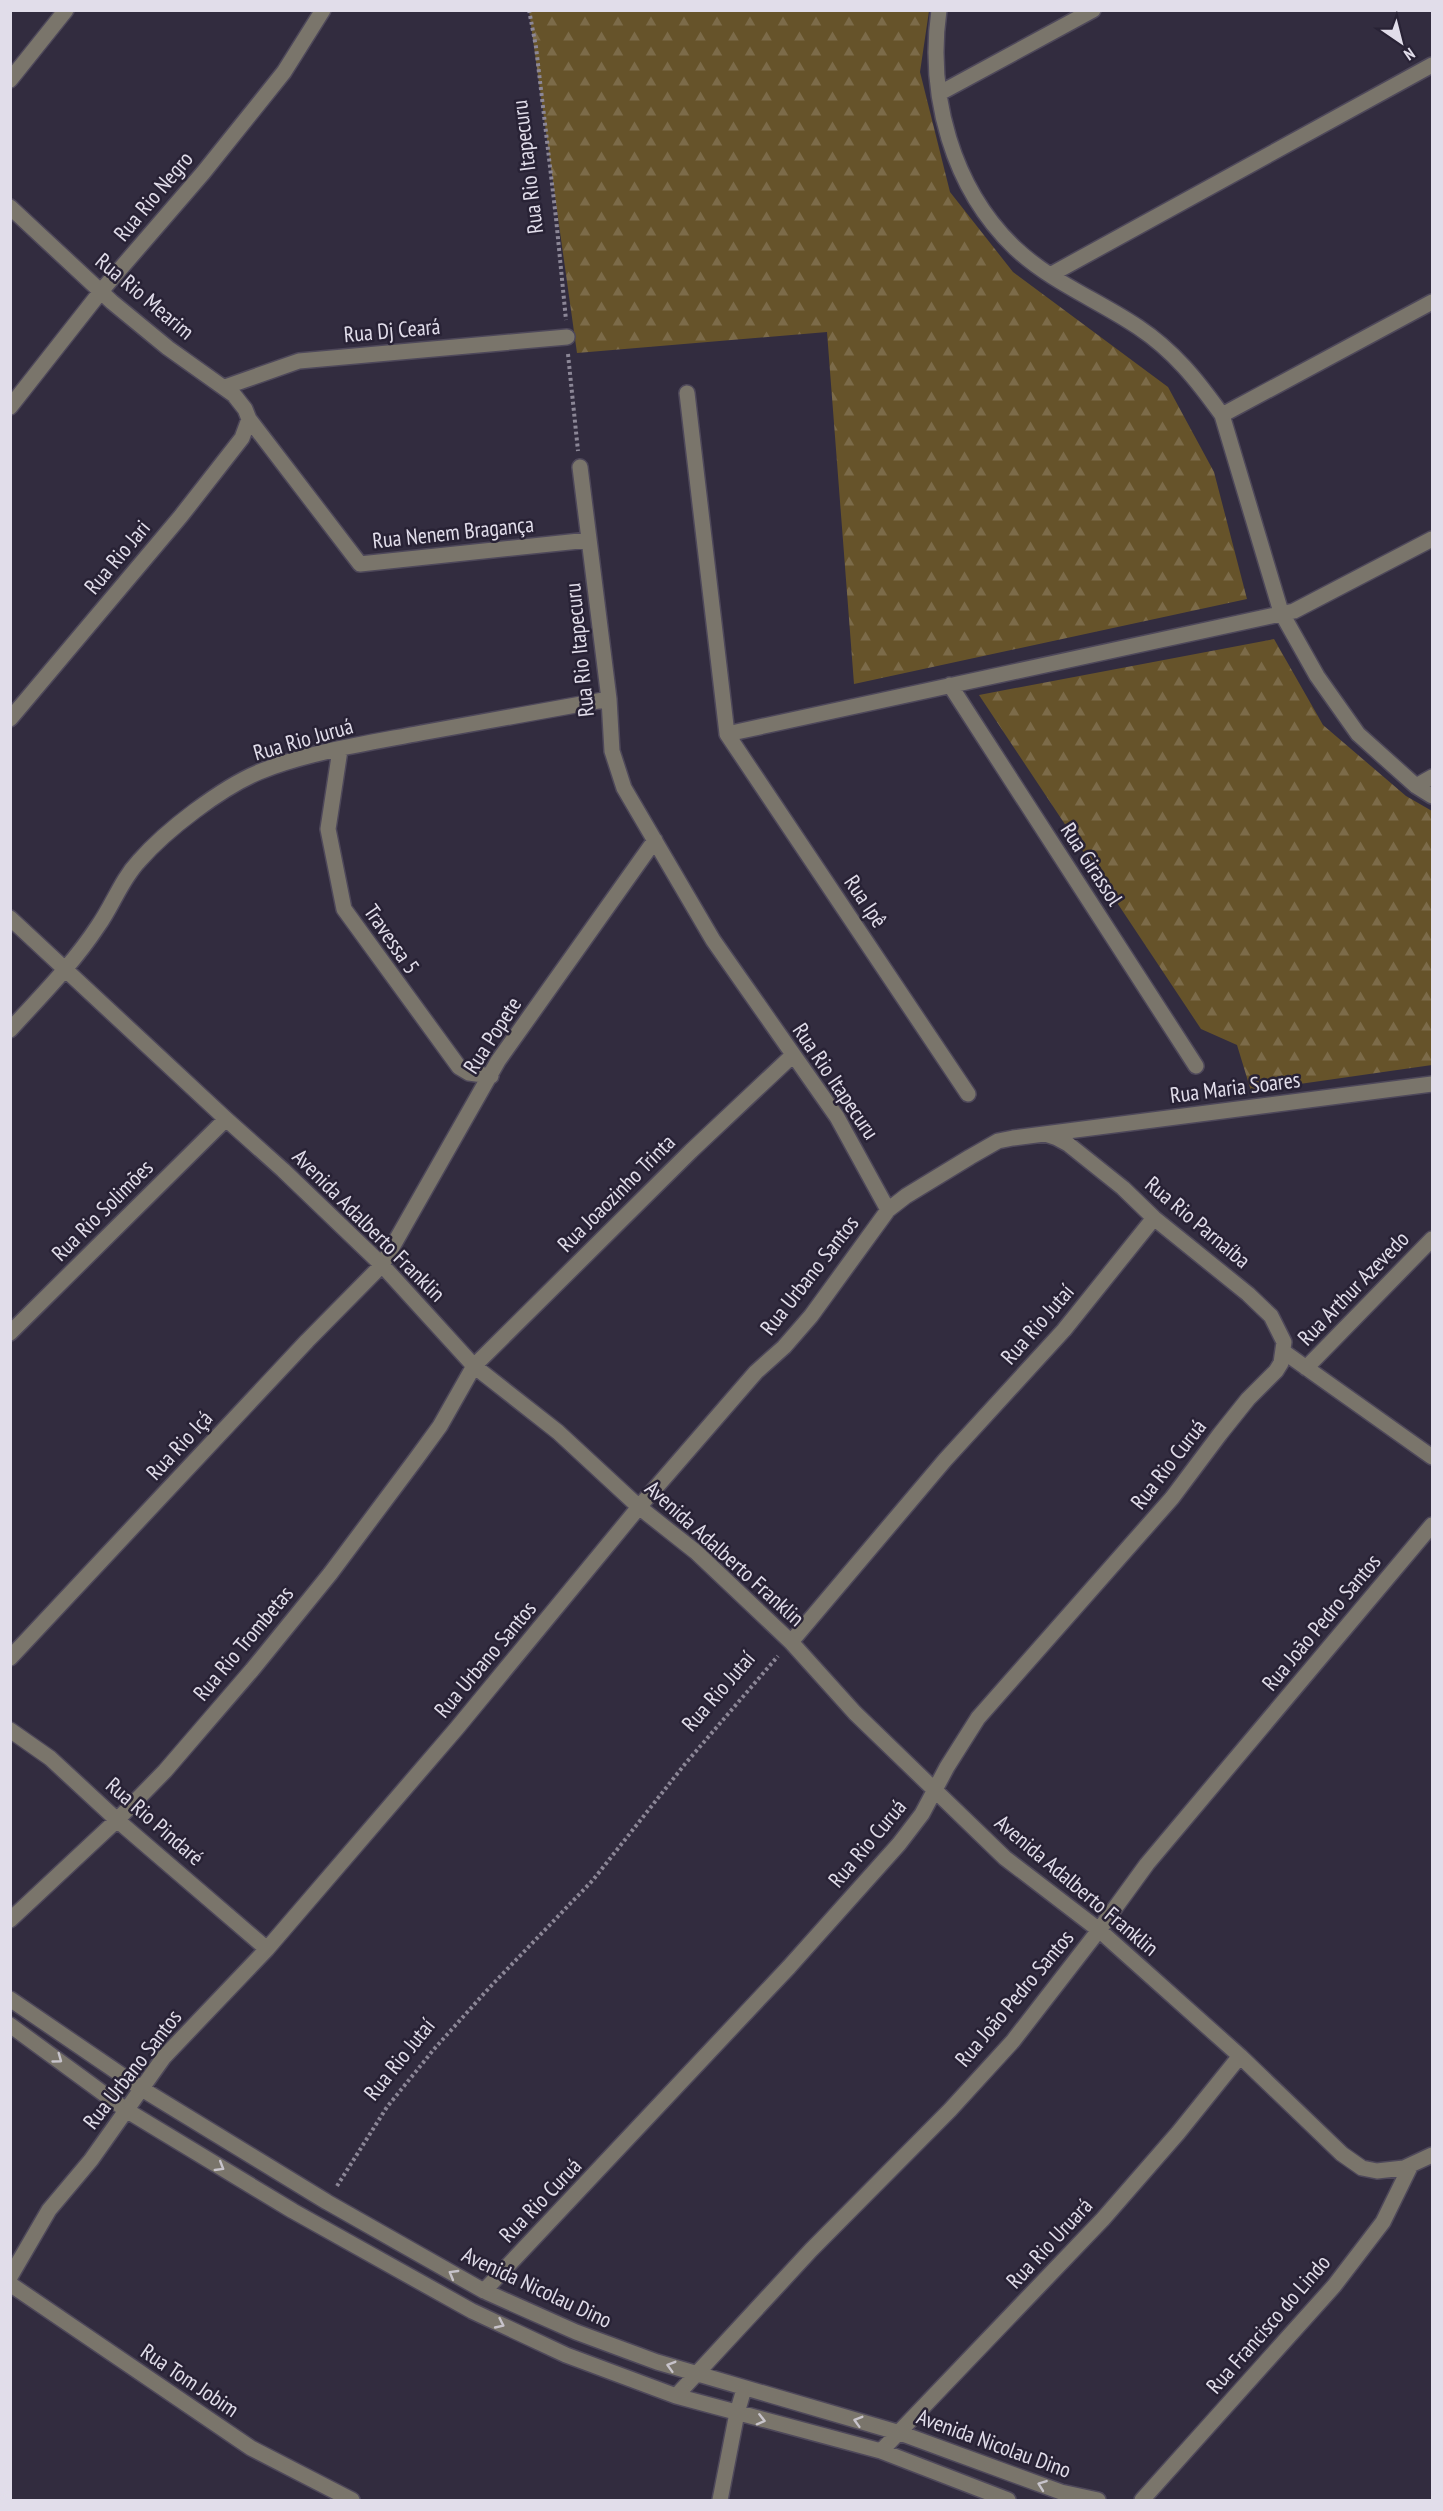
<svg xmlns="http://www.w3.org/2000/svg" width="1443" height="2511" font-family="'PT Sans Narrow',sans-serif">
	<style>
		.forest { fill: url(#forest-firs) }
		.lines { fill: none; stroke-linecap: round; stroke-linejoin: round }
		.minor-casing { stroke: #4e485a; stroke-width: 18 }
		.path { stroke: #8c8797; stroke-width: 4; stroke-dasharray: 3 3; stroke-linecap: butt }
		.minor { stroke: #7a756b; stroke-width: 15 }
		.oneway { stroke: #c7c3ca }
		.labels { text-anchor: middle; dominant-baseline: central; stroke-width: 5; stroke-linejoin: round; paint-order: stroke }
		.street-label { font-size: 22px; fill: #e1ddea; stroke: #282235 }
	</style>
	<defs>
		<pattern id="forest-firs" width="22" height="20" patternUnits="userSpaceOnUse" patternTransform="scale(1.5)"><rect width="22" height="20" fill="#66532a"/><path d="M5 1l3.5 6h-7zM16 11l3.5 6h-7z" fill="#7c6b49"/></pattern>
	</defs>
	<rect width="100%" height="100%" fill="#322c3f"/>
	<path class="forest" d="M529,11H929L920,72L950,192L1013,272L1168,387L1214,472L1247,599L854,684L827,332L577,353Z
		M1274,639L1323,725L1406,796L1432,811V1065L1251,1091L1237,1045L1201,1029L979,695Z"/>
	<g class="lines">
		<g class="minor-casing">
			<path id="minor" d="M939,10C927,95 952,188 1015,248C1051,282 1098,300 1138,327C1174,351 1197,380 1222,415L1281,612L1317,676L1358,734L1416,786L1432,796
				M10,80L66,10
				M940,93L1093,10
				M10,207L112,302L168,348L234,395L245,409L249,419L360,564L589,540
				M1050,275L1432,65
				M225,387L299,361L567,337
				M687,393L727,734L968,1094
				M10,407L102,290L203,173L284,72L323,10
				M1222,415L1432,302
				M580,467L609,699L612,751L624,788L713,940L837,1117L888,1210
				M950,685L1196,1066
				M10,719L181,516L242,438L249,419
				M727,734L1294,611L1432,539
				M340,750L328,829L344,909L459,1067L469,1073L491,1076
				M1416,786L1432,777
				M10,918L226,1119L283,1170L382,1265L474,1366L558,1432L639,1507L696,1552L791,1642L855,1713L1005,1858L1099,1930L1240,2056L1342,2154L1362,2168L1377,2171L1404,2168L1432,2155
				M10,1030C40,997 73,964 98,926C113,905 121,880 139,861C166,830 221,788 259,772C308,752 369,743 421,733C484,722 546,710 609,699
				M10,1333L226,1119
				M1284,1352L1432,1457
				M1306,1368L1432,1239
				M791,1642L945,1460L1064,1330L1154,1218
				M10,1658L307,1341L382,1265L498,1061L655,840
				M10,1730L50,1758L117,1820L267,1949
				M10,1920L117,1820L165,1771L252,1670L330,1574L416,1459L440,1426L474,1366L691,1151L793,1055
				M10,1999L142,2089L327,2202L484,2291L576,2332L657,2362L900,2433L1061,2492L1098,2500
				M10,2025L126,2110L293,2211L472,2311L566,2355L676,2396L881,2451L1008,2500
				M10,2277L49,2210L91,2160L164,2057L267,1949L457,1728L639,1507L756,1372L784,1347L811,1316L888,1210L906,1196L970,1157L998,1141L1013,1138L1432,1084
				M10,2284L251,2448L352,2500
				M484,2291L789,1967L899,1844L922,1814L947,1767L978,1718L1172,1498L1220,1434L1248,1399L1276,1371L1281,1363L1284,1342L1271,1316L1248,1294L1154,1218L1123,1188L1068,1144L1057,1138L1045,1134
				M676,2396L811,2250L950,2110L1013,2041L1099,1930L1147,1864L1432,1525
				M881,2451L1103,2219L1178,2133L1240,2056
				M720,2500L737,2413L744,2389
				M1142,2500L1334,2286L1383,2222L1411,2165"/>
		</g>
		<path class="path" d="M529,10L536,47L556,218L566,320
			M568,354L578,451
			M337,2186L387,2107L435,2048L490,1987L593,1880L685,1764L778,1656"/>
		<use href="#minor" class="minor"/>
	</g>
	<defs><path id="oneway-chevron" d="M-2-3.5L2.5 0L-2 3.5" fill="none" stroke-width="1.6" stroke-linecap="round" stroke-linejoin="round" transform="scale(1.5)"/></defs>
	<g class="oneway">
		<use href="#oneway-chevron" transform="translate(58 2059) rotate(36)"/>
		<use href="#oneway-chevron" transform="translate(220 2167) rotate(31)"/>
		<use href="#oneway-chevron" transform="translate(453 2274) rotate(-150)"/>
		<use href="#oneway-chevron" transform="translate(500 2324) rotate(25)"/>
		<use href="#oneway-chevron" transform="translate(671 2366) rotate(-164)"/>
		<use href="#oneway-chevron" transform="translate(761 2420) rotate(14)"/>
		<use href="#oneway-chevron" transform="translate(858 2421) rotate(-164)"/>
		<use href="#oneway-chevron" transform="translate(1042 2485) rotate(-160)"/>
	</g>
	<g class="labels">
		<g class="street-label">
			<text transform="translate(527 167) rotate(-97)">Rua Rio Itapecuru</text>
			<text transform="translate(153 196) rotate(-50)">Rua Rio Negro</text>
			<text transform="translate(145 296) rotate(40)">Rua Rio Mearim</text>
			<text transform="translate(392 330) rotate(-5)">Rua Dj Ceará</text>
			<text transform="translate(453 532) rotate(-6)">Rua Nenem Bragança</text>
			<text transform="translate(117 557) rotate(-50)">Rua Rio Jari</text>
			<text transform="translate(579 650) rotate(-96)">Rua Rio Itapecuru</text>
			<text transform="translate(303 739) rotate(-16)">Rua Rio Juruá</text>
			<text transform="translate(1092 864) rotate(57)">Rua Girassol</text>
			<text transform="translate(866 901) rotate(56)">Rua Ipê</text>
			<text transform="translate(392 939) rotate(55)">Travessa 5</text>
			<text transform="translate(492 1035) rotate(-57)">Rua Popete</text>
			<text transform="translate(836 1081) rotate(56)">Rua Rio Itapecuru</text>
			<text transform="translate(1235 1087) rotate(-7)">Rua Maria Soares</text>
			<text transform="translate(616 1193) rotate(-45)">Rua Joaozinho Trinta</text>
			<text transform="translate(102 1210) rotate(-45)">Rua Rio Solimões</text>
			<text transform="translate(1198 1222) rotate(40)">Rua Rio Parnaíba</text>
			<text transform="translate(369 1225) rotate(45)">Avenida Adalberto Franklin</text>
			<text transform="translate(809 1275) rotate(-52)">Rua Urbano Santos</text>
			<text transform="translate(1353 1288) rotate(-46)">Rua Arthur Azevedo</text>
			<text transform="translate(1037 1324) rotate(-49)">Rua Rio Jutaí</text>
			<text transform="translate(179 1445) rotate(-47)">Rua Rio Içá</text>
			<text transform="translate(1168 1464) rotate(-52)">Rua Rio Curuá</text>
			<text transform="translate(725 1553) rotate(42)">Avenida Adalberto Franklin</text>
			<text transform="translate(1321 1622) rotate(-50)">Rua João Pedro Santos</text>
			<text transform="translate(243 1643) rotate(-50)">Rua Rio Trombetas</text>
			<text transform="translate(485 1659) rotate(-50)">Rua Urbano Santos</text>
			<text transform="translate(718 1691) rotate(-49)">Rua Rio Jutaí</text>
			<text transform="translate(155 1821) rotate(41)">Rua Rio Pindaré</text>
			<text transform="translate(867 1843) rotate(-50)">Rua Rio Curuá</text>
			<text transform="translate(1077 1885) rotate(40)">Avenida Adalberto Franklin</text>
			<text transform="translate(1014 1998) rotate(-50)">Rua João Pedro Santos</text>
			<text transform="translate(399 2059) rotate(-51)">Rua Rio Jutaí</text>
			<text transform="translate(132 2069) rotate(-52)">Rua Urbano Santos</text>
			<text transform="translate(540 2200) rotate(-46)">Rua Rio Curuá</text>
			<text transform="translate(1049 2243) rotate(-47)">Rua Rio Uruará</text>
			<text transform="translate(537 2287) rotate(25)">Avenida Nicolau Dino</text>
			<text transform="translate(1268 2324) rotate(-49)">Rua Francisco do Lindo</text>
			<text transform="translate(190 2380) rotate(34)">Rua Tom Jobim</text>
			<text transform="translate(994 2443) rotate(20)">Avenida Nicolau Dino</text>
		</g>
	</g>
	<rect width="1443" height="2511" fill="none" stroke="#e1ddea" stroke-width="24"/>
	<g transform="translate(1401 42) rotate(145)" stroke="#282235" stroke-width="4.5" paint-order="stroke">
	<path d="M0-4.5L10 22L0 15L-10 22Z" fill="#e1ddea"/>
	<text y="-9" font-size="16" font-weight="bold" text-anchor="middle" fill="#e1ddea">N</text>
	</g>
</svg>
